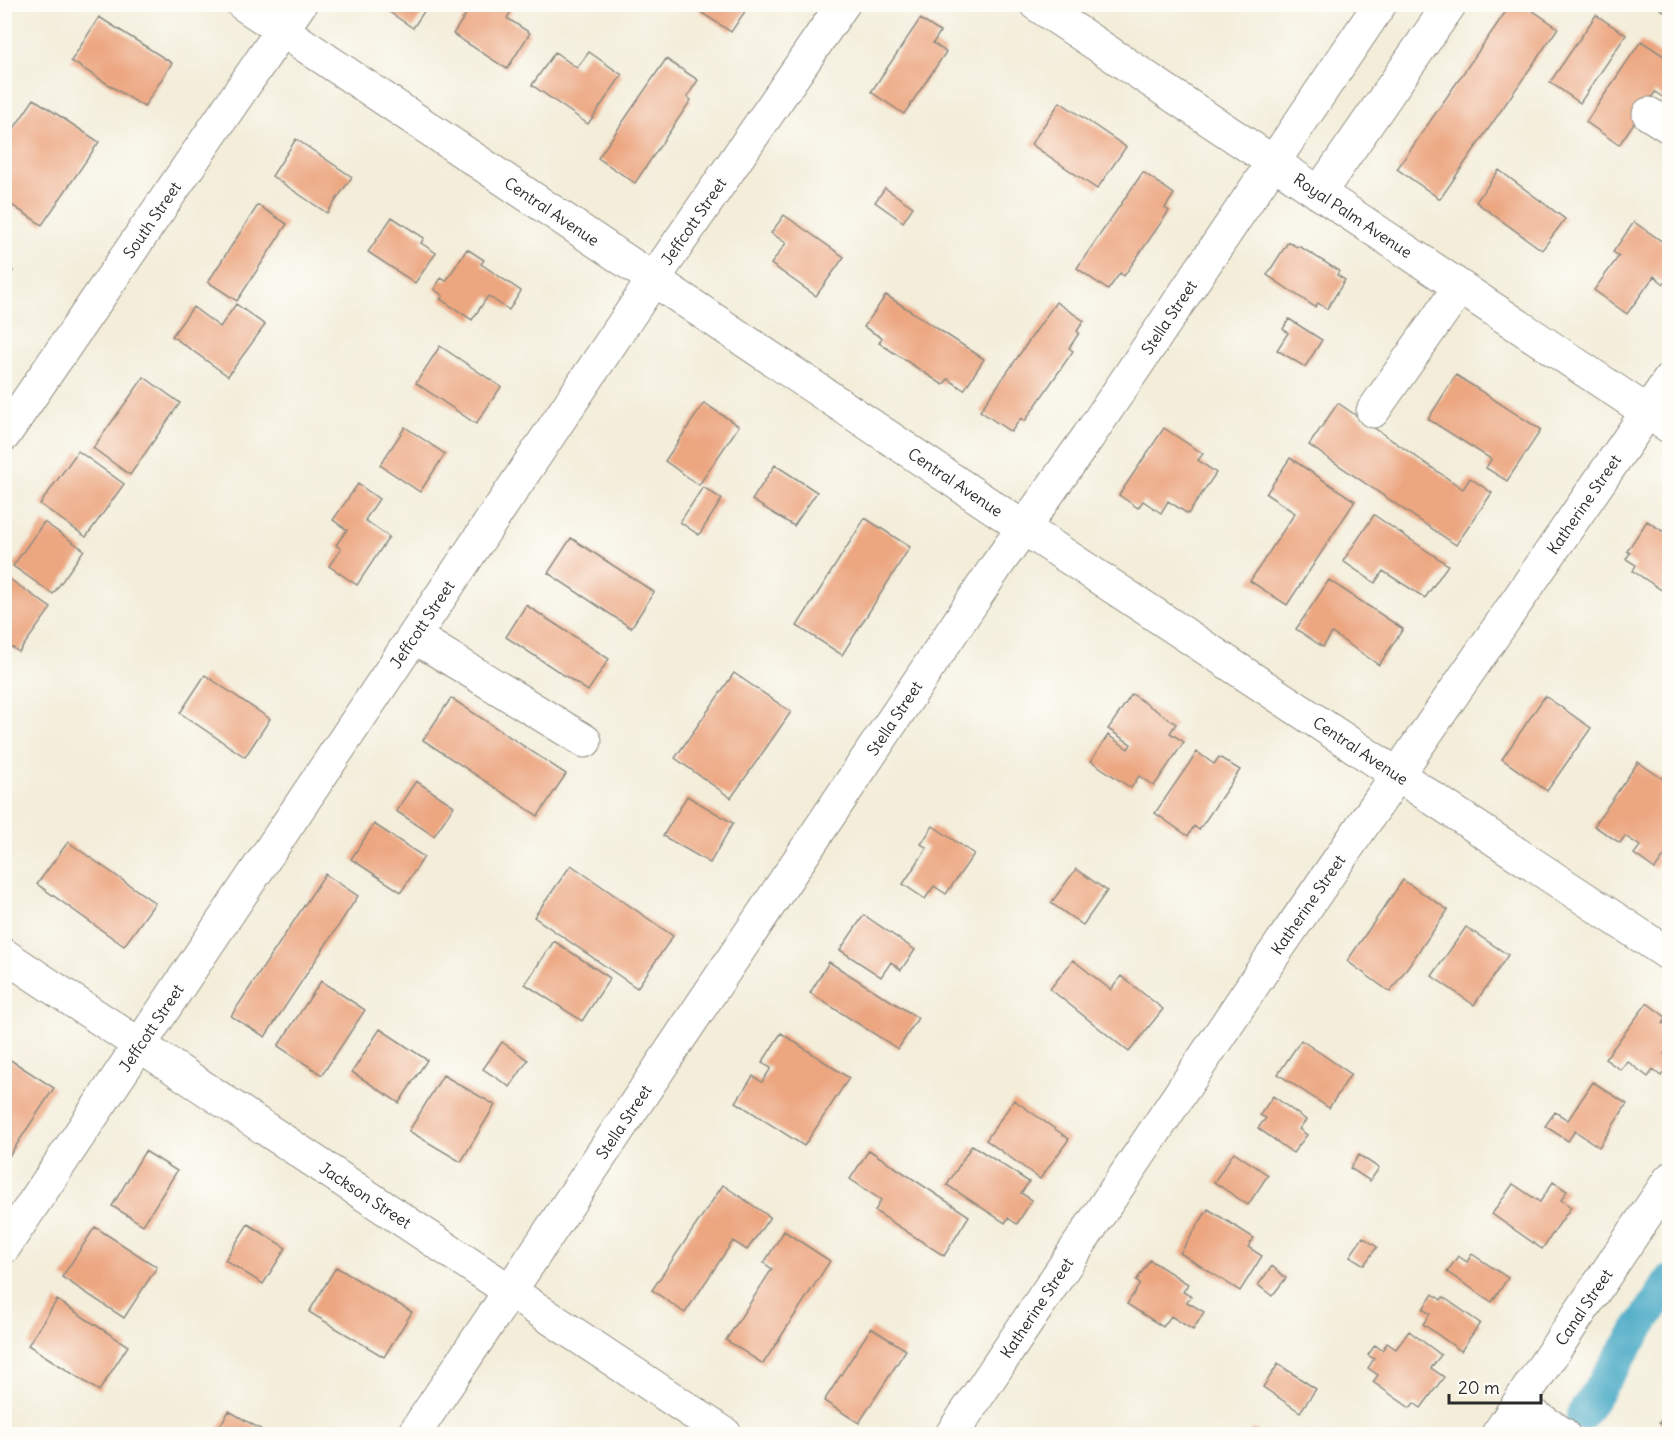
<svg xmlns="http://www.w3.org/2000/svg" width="1674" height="1439" font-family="Delius,sans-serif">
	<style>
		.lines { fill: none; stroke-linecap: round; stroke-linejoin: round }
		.canal { stroke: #46a9c5; stroke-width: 32 }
		.building { fill: #eca680 }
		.minor-casing { stroke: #8f8c82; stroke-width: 35 }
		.minor { stroke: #fff; stroke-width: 33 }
		.labels { text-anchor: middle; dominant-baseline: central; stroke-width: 4.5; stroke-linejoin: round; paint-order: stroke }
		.street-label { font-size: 16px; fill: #2b2b2b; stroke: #fdfcf7 }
	</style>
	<rect width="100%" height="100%" fill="#fdfcf7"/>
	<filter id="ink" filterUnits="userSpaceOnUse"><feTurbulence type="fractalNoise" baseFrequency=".0167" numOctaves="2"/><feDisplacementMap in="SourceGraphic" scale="12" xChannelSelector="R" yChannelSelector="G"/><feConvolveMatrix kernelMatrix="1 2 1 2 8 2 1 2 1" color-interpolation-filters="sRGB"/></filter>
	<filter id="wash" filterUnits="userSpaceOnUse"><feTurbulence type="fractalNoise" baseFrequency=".008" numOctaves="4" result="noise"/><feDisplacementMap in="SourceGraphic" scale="24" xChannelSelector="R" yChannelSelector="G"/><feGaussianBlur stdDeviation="1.35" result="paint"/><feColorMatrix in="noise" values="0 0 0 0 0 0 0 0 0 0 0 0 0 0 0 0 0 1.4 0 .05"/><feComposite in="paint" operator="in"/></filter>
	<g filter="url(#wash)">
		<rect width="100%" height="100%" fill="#f3edd9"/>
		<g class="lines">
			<path class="canal" d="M1582,1415L1670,1281"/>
		</g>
		<g id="blocks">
			<path class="building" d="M388,4H429L413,28L385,9Z
				M704,4H750L731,32L699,11Z
				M1511,4H1523L1558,28L1440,199L1397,169Z
				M1661,4H1670V15L1659,8Z
				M472,5H515L507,18L530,33L507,69L453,34Z
				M1596,15L1626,35L1580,103L1550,82Z
				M99,17L172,63L144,107L71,61Z
				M920,19L940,32L933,43L946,52L904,114L871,92Z
				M1641,41L1670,60V102L1655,92L1619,145L1586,122Z
				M555,52L577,68L589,52L622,75L588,124L532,85Z
				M666,59L698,80L687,97L691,100L635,183L598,158Z
				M34,99L99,142L42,225L4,200V143Z
				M1060,102L1126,147L1097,189L1031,144Z
				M296,139L352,177L327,213L272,176Z
				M1499,170L1565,219L1542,250L1476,202Z
				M1143,172L1174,194L1165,208L1169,211L1124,276L1120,273L1108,290L1077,268Z
				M885,188L913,207L903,222L875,202Z
				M258,205L287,224L237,301L208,282Z
				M784,215L844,257L816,296L771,264L786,243L771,233Z
				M392,217L424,238L421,243L436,253L415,283L368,252Z
				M1634,222L1670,247V276L1664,284L1654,276L1627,314L1594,290L1619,256L1613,252Z
				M1288,242L1297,247L1299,246L1339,271L1337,275L1345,280L1327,309L1318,303L1315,307L1267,275Z
				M467,249L484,260L481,264L521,291L509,310L488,296L472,320L440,299L443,296L434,289L441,278L446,281Z
				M4,265L13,271L4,282Z
				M886,295L984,359L964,390L948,379L943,385L879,343L882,338L864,327Z
				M1056,302L1084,321L1077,331L1079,333L1069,348L1073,351L1025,421L1021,418L1011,432L980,411Z
				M236,304L265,325L228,376L172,336L193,307L220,327Z
				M1289,319L1322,340L1305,367L1277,350L1288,333L1283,329Z
				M440,346L501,387L476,424L416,383Z
				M1456,375L1541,430L1507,481L1486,468L1491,459L1428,419Z
				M144,377L180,403L130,475L93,448Z
				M704,403L739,426L699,485L665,461Z
				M1338,403L1463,489L1470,478L1492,493L1456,545L1309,445Z
				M405,427L445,454L420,492L380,465Z
				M1164,428L1203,454L1198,460L1216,473L1188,514L1168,501L1161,513L1143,501L1138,508L1119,495Z
				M78,451L124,484L86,537L40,504Z
				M1290,458L1355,501L1287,605L1250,581L1295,513L1266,494Z
				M775,465L817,492L794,526L752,500Z
				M358,484L379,499L365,520L389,537L357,585L329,566L341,549L336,545L347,530L333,520Z
				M703,487L722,499L699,535L680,522Z
				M1374,515L1448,565L1425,598L1383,571L1375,583L1343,561Z
				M865,518L910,547L842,655L797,626Z
				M1647,521L1670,536V588L1666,593L1633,571L1636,565L1626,559L1630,553L1627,551Z
				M44,522L84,550L53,594L13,566Z
				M571,538L654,592L631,628L548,573Z
				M8,578L51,608L19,652L4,642V583Z
				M1329,580L1403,629L1379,665L1332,633L1323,647L1296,629Z
				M526,605L609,659L588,691L506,637Z
				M734,673L791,712L731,798L675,758Z
				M205,675L270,719L245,757L180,713Z
				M1132,694L1176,724L1170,733L1184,742L1154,786L1139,776L1131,788L1091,761L1108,735L1128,749L1131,744L1108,729Z
				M1545,696L1591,728L1547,791L1502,759Z
				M451,698L566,774L538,816L423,740Z
				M1197,752L1214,764L1219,757L1240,770L1199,830L1194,826L1188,836L1155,813Z
				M1638,762L1670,784V848L1655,869L1634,854L1640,846L1625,836L1620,843L1594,826Z
				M416,781L454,806L434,836L396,811Z
				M687,796L733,823L710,863L663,836Z
				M374,824L424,857L401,892L351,859Z
				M933,826L974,854L946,894L934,886L925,899L903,884L927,848L921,844Z
				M68,842L155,903L124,946L37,884Z
				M571,865L673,936L637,988L534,917Z
				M1076,869L1107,891L1083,925L1051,903Z
				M325,874L358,896L265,1037L231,1016Z
				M1403,880L1448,910L1390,992L1347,961Z
				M864,915L915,950L901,970L891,962L881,977L840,950Z
				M1466,927L1508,955L1474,1005L1432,976Z
				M554,941L610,978L582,1021L525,984Z
				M1073,960L1111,990L1121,976L1163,1009L1129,1052L1050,989Z
				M829,962L918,1018L898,1049L810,993Z
				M321,981L365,1010L322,1075L278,1046Z
				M1647,1003L1667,1018L1663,1023L1670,1028V1047L1664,1054L1670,1058V1065L1661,1076L1653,1070L1648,1077L1627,1061L1621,1070L1605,1059Z
				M380,1029L427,1060L399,1103L352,1072Z
				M781,1033L849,1078L804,1146L736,1102L753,1076L762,1082L771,1068L762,1063Z
				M1301,1040L1351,1074L1329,1108L1278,1074Z
				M502,1042L528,1060L510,1087L483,1069Z
				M9,1059L54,1088L4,1164V1066Z
				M443,1075L495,1105L461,1162L409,1131Z
				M1593,1082L1627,1104L1599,1147L1575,1131L1568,1141L1545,1126L1555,1112L1568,1120Z
				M1273,1096L1306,1120L1299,1129L1307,1135L1293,1153L1258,1128L1266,1118L1260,1115Z
				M1014,1100L1069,1139L1040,1179L986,1140Z
				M972,1145L1029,1182L1021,1193L1032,1200L1017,1224L1008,1218L1005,1223L947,1185Z
				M869,1150L969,1216L944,1256L875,1211L881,1200L850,1179Z
				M145,1151L177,1171L143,1225L112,1206Z
				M1234,1152L1268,1175L1248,1205L1214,1182Z
				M1359,1155L1379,1168L1370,1181L1350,1168Z
				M1553,1182L1567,1191L1561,1200L1571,1207L1542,1249L1492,1214L1513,1184L1540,1202Z
				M723,1185L770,1217L747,1250L733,1241L685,1313L652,1290Z
				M1208,1209L1254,1238L1248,1247L1262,1256L1240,1291L1180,1253Z
				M248,1224L286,1248L263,1284L225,1260Z
				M95,1227L157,1267L124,1318L62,1277Z
				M784,1231L830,1261L763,1364L726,1340L772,1269L764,1263Z
				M1363,1237L1377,1247L1364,1265L1350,1256Z
				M1472,1254L1508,1278L1492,1302L1447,1272L1458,1256L1467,1262Z
				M1150,1260L1188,1284L1183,1292L1191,1296L1187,1302L1204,1312L1193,1330L1171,1316L1163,1327L1127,1304L1140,1284L1136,1281Z
				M1272,1266L1286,1278L1272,1296L1258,1285Z
				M336,1267L412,1312L384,1357L309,1312Z
				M1433,1294L1441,1300L1443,1297L1480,1323L1461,1351L1423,1324L1430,1314L1423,1309Z
				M57,1300L128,1346L99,1391L28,1345Z
				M871,1328L906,1350L859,1423L824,1401Z
				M1409,1331L1441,1355L1431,1368L1444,1377L1421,1408L1414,1403L1410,1408L1373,1382L1378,1375L1368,1368L1374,1359L1368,1355L1375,1345L1382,1350L1387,1343L1396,1349Z
				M1278,1364L1316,1389L1300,1412L1263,1387Z
				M1670,1406V1430L1659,1423Z
				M229,1411L269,1434H215Z
				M1253,1429L1262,1434H1249Z"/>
		</g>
	</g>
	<g filter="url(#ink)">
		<use href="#blocks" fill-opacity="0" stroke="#8f8c82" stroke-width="1.5"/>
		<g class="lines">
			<g class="minor-casing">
				<g id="minor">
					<path id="s1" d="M243,4L1024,528L1670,955"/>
					<path id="s2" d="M1036,4L1670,427"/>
					<path d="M1649,114L1670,127"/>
					<path d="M1319,193L1450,4"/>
					<path d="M1373,411L1459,288"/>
					<path id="s3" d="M4,435L300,4"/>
					<path d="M415,637L585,741"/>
					<path id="s4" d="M4,955L725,1434"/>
					<path id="s5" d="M4,1247L653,280L843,4"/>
					<path d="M1518,1405L1563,1434"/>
					<path id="s6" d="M414,1434L997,565L1088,437L1380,4"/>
					<path id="s7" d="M952,1434L1269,961L1670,379"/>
					<path id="s8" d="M1498,1434L1670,1179"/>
				</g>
			</g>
			<use href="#minor" class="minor"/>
		</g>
	</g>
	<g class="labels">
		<g class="street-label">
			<text stroke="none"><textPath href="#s1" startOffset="372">Central Avenue</textPath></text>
			<text stroke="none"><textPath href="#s2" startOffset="381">Royal Palm Avenue</textPath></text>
			<text stroke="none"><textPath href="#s3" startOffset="261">South Street</textPath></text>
			<text stroke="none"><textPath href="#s5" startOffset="1236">Jeffcott Street</textPath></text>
			<text stroke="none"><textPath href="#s6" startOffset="1348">Stella Street</textPath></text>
			<text stroke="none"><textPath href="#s1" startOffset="858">Central Avenue</textPath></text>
			<text stroke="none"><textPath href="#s7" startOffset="1124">Katherine Street</textPath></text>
			<text stroke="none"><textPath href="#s5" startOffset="750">Jeffcott Street</textPath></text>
			<text stroke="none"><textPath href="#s6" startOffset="862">Stella Street</textPath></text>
			<text stroke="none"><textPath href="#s1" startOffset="1344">Central Avenue</textPath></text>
			<text stroke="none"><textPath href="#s7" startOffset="638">Katherine Street</textPath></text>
			<text stroke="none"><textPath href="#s5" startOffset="264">Jeffcott Street</textPath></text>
			<text stroke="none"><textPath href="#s6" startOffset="376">Stella Street</textPath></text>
			<text stroke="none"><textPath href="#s4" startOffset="434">Jackson Street</textPath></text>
			<text stroke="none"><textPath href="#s8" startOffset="153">Canal Street</textPath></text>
			<text stroke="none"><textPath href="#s7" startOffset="152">Katherine Street</textPath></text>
		</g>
	</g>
	<rect width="1674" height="1439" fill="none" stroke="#fdfcf7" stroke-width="24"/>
	<path d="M1449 1394v9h92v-9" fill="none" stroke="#2b2b2b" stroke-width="3"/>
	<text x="1458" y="1394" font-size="18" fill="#2b2b2b" stroke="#fdfcf7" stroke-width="4.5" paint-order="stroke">20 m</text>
</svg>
